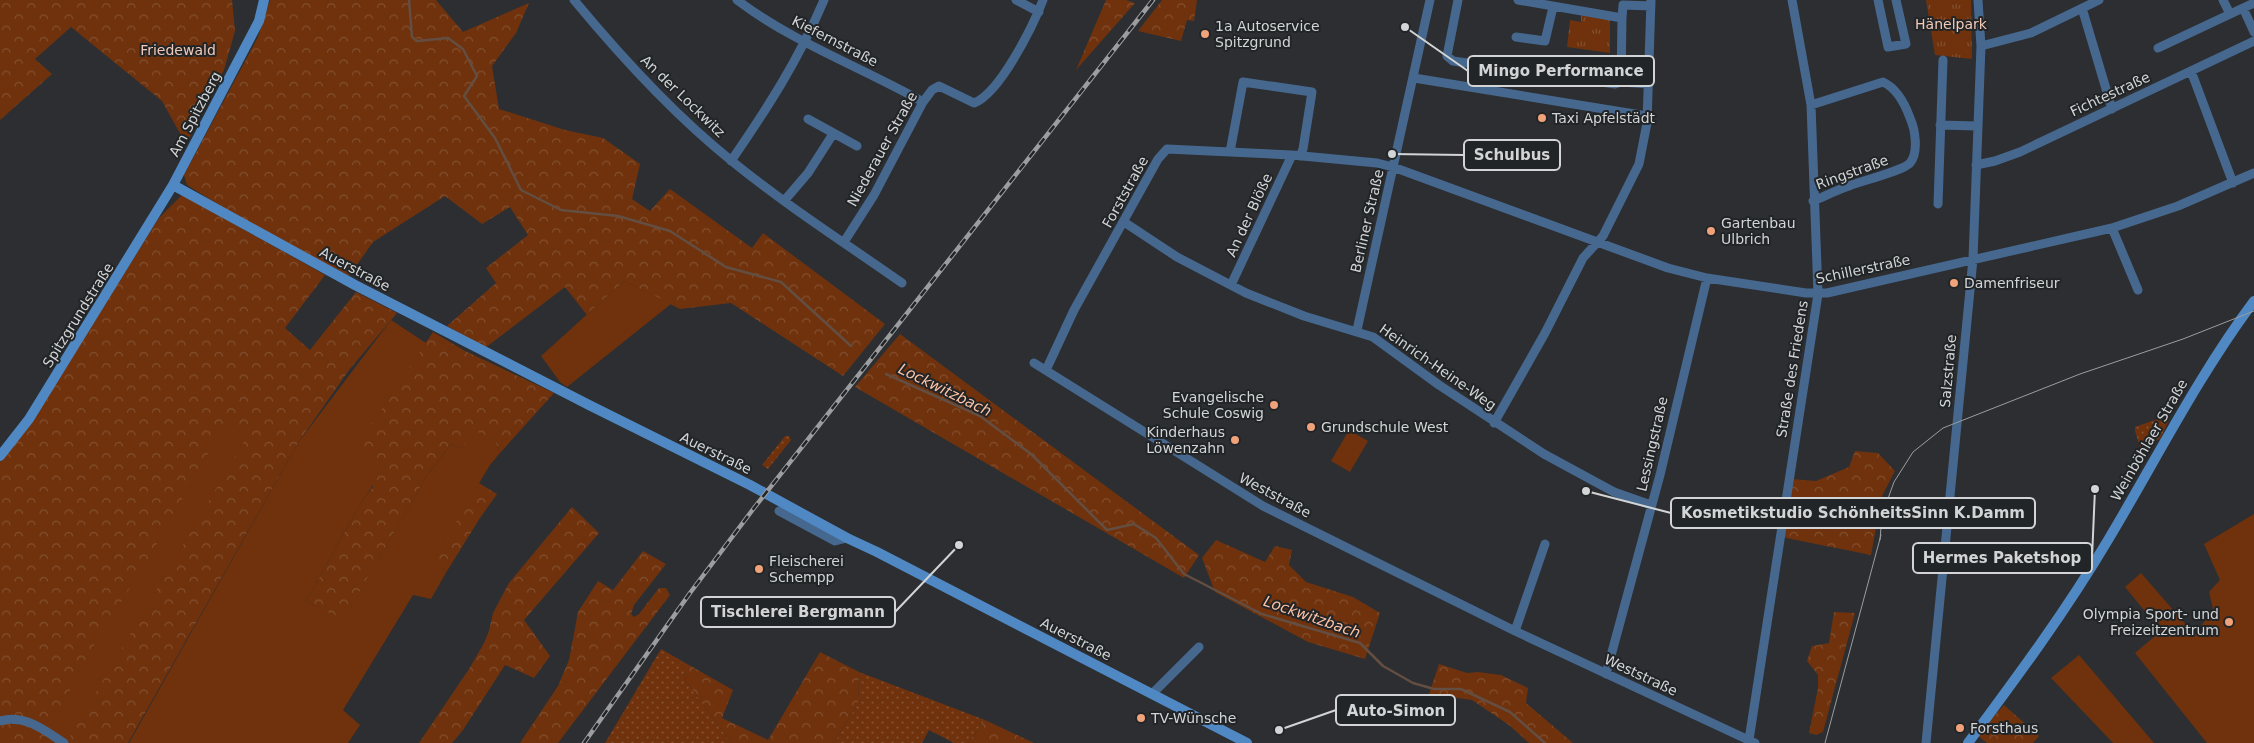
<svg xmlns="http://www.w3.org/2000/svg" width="2254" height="743" font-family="'DejaVu Sans',sans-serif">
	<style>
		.grass { fill: url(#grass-dots) }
		.forest { fill: url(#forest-crowns) }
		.park { fill: url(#park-tufts) }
		.garden { fill: #6f320d }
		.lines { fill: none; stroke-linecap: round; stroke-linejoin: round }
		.stream { stroke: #634e41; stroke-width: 2.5 }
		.street { stroke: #46688e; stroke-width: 9 }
		.secondary { stroke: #5088c3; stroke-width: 10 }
		.tram { stroke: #9b9d9e; stroke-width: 1 }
		.rail-casing { stroke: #9b9d9e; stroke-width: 4.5 }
		.rail { stroke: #222527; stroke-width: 2.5; stroke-dasharray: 8; stroke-linecap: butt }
		.poi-dot { fill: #f0a27a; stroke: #222527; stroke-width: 2 }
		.labels { text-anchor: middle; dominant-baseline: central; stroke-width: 4; stroke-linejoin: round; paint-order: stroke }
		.park-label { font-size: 14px; fill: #f2cab7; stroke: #222527 }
		.poi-label { font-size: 14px; fill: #d2d4d5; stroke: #222527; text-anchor: start }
		.street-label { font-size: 14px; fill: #d2d4d5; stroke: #222527 }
		.water-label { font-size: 15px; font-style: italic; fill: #fdc3a6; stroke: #222527 }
		.leader { fill: none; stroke: #d2d4d5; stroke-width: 2 }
		.callout-dot { fill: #d2d4d5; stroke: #222527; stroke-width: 2 }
		.callout { fill: #222527; stroke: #d2d4d5; stroke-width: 2 }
		.callout-label { font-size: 15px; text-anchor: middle; font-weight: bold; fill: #d2d4d5 }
	</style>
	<defs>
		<pattern id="grass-dots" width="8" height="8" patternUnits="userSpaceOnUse" patternTransform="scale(1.25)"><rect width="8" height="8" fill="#6f320d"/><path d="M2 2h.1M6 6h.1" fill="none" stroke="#834f2f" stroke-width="1.8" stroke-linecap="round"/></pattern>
		<pattern id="forest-crowns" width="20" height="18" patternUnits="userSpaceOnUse" patternTransform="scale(1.25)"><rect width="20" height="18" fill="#6f320d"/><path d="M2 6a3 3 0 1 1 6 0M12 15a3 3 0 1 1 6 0" fill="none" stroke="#834f2f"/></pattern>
		<pattern id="park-tufts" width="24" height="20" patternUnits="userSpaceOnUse" patternTransform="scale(1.25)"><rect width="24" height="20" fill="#6f320d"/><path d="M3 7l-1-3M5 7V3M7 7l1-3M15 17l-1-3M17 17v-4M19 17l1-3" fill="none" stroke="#834f2f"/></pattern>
	</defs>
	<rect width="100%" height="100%" fill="#2c2e31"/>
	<path class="grass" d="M2163,417L2169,420L2160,439L2140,447L2135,431V427Z
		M785,436H789L791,440L768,469L762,465Z
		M661,649L682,661L686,681L731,743H605Z
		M859,672L985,720L968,743H954L929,730L922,743H834L858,703Z"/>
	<path class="forest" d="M0,0H232L235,31L224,70L189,139L182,137L162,101L71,27L35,59L52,74L0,120Z
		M270,0H436L463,32L529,3L516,33L492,66L499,109L565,130L603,138L640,164L632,199L650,211L670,189L752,248L763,233L885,324L843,376L731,303L680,309L624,281L587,315L565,287L485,348L447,326L496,283L486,268L528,235L510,207L482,224L445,196L373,242L349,276L243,220L187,185L184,175L258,37Z
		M1106,0H1126L1135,3L1076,70Z
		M1162,0H1197L1194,21L1187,20L1181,41L1138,31Z
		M182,195L325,275L285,328L310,350L356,292L397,313L349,370L298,443L128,743H0V462L32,421L159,218Z
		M433,332L465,351L554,393L500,453L494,439L462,449L451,444L426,477L343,621L306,601L362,501L373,487L358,443Z
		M900,334L1199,555L1184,578L855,387Z
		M1855,451L1878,453L1895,471L1882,496L1871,555L1781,537L1791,479L1816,481L1849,467Z
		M479,483L497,494L480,518L447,571L432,560Z
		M572,507L599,533L524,620L550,656L534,678L505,665L463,730L452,743H419L469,669L484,643L489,631L493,613L509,583Z
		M1216,540L1265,562L1275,546L1292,550L1289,565L1306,582L1353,597L1380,613L1365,659L1308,642L1215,592L1202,558Z
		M643,551L666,564L634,605L631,614L634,617L639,614L659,588H666L670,595L558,743H520L558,686L569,660L578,612L598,581L613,590Z
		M1834,612L1855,613L1823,732L1816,735L1809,733L1818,688V675L1807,661L1812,646L1829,643Z
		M820,652L859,672L858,703L834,743H731L686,681L682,661L733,690L722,718L768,740Z
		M1439,664L1467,673L1478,672L1501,675L1528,688L1526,703L1573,743H1529L1509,725L1472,700L1429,694Z
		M2004,705L2039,736L2033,743H1987L1977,735Z
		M985,720L1034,743H968Z"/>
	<path class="park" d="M1926,0H1971L1972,59L1935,55Z
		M1581,15L1610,20V53L1567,47L1570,20L1581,22Z"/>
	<path class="garden" d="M624,281L671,304L567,387L560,382L541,356Z
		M391,320L426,343L359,443L375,455L380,463C377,479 372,489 362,501L306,601L343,620L426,477L451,444L462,449L475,431L494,439L500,453L490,465L433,560L447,571L431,599L413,595L343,710L360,725L348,743H129L298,443Z
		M224,426L246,438L66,743H42L93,647L148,559Z
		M1349,430L1368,441L1350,472L1331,461Z
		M2254,514V743H2207L2135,653L2161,631L2125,587L2141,573L2195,635L2213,609L2209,592L2220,580L2204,544Z
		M2079,655L2154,743H2113L2051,678Z"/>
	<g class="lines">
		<path class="stream" d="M409,0L412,37L417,41L448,38L463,49L477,76L464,96L495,138L521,190L561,210L618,216L670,231L726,267L781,282L851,346
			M886,374L980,416L1031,454L1107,530L1134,524L1156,538L1184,574L1262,614L1360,643L1383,666L1413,683L1434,689H1461L1510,712L1545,743"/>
		<path class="street" d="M574,0C622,58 674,115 733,162C787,206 845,243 902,283
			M737,0C794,43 861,67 923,102
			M1016,0L1039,12
			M1458,0L1447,56L1453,61L1615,84L1621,82L1649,84
			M1518,0L1622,18L1621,82
			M1878,0L1888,47L1906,44L1896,0
			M2223,0L2230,14
			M2082,8L2112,109
			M2243,8L2254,3
			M1622,18L1623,5L1651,6
			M1516,37L1545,41L1553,7
			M1981,46L2031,33L2099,0
			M2158,48L2243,8L2254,32
			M2191,71L2233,183
			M1414,78L1647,116
			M1811,105L1883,82C1896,88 1905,104 1910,118C1915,129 1919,152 1910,163C1903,171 1861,181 1849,186C1837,190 1825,196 1813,201
			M808,119L857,146
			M1940,125L1977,126
			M1230,152L1243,82L1312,92L1303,149L1300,156
			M731,161C768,107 798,61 824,0
			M1976,165L1995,161L2020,152L2254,41
			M784,201L808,173L833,134
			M1938,204L1943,60
			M1124,222L1177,257L1246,293L1304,316L1373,337L1439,385L1544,454L1614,492L1651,505
			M2112,228L2138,290
			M844,242L874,195L923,102L932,90L939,86L974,103C1000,93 1033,26 1043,0
			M1231,285L1292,155
			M1357,330L1430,0
			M1034,363L1263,506L1515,631L1755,743
			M1046,370L1074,310L1158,159L1167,149L1292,155L1377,163L1393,167L1668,268L1707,278L1806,293H1827L2112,228L2178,206L2254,173
			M1494,423L1545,333L1583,258L1603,236L1639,164L1647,123L1651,0
			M779,511L835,541L847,538
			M1515,631L1545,544
			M1606,674L1660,475L1707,278
			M1152,694L1199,647
			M0,721C25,714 44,730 64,743
			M1749,740L1818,294L1811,105L1792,0
			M1926,743L1973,259L1981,46L1978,0"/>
		<path class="secondary" d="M173,185L355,285L589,405L750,485L847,538L877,552L1247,743
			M0,456L29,419L173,185L259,21L264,0
			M1968,743C2017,677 2066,611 2108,540C2156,460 2198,376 2254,301"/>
		<path class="tram" d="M1880,540L1882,515L1894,482L1913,452L1943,428L2080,374L2183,339L2254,311
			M1825,743L1881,535"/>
		<g class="rail-casing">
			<path id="rail" d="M584,743L690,593L754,508L1153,0"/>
		</g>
		<use href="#rail" class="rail"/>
	</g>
	<g class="poi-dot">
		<circle cx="1205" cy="34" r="5"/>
		<circle cx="1542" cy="118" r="5"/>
		<circle cx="1711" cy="231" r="5"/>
		<circle cx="1954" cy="283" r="5"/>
		<circle cx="1274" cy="405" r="5"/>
		<circle cx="1311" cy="427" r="5"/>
		<circle cx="1235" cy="440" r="5"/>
		<circle cx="759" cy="569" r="5"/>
		<circle cx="2229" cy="622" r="5"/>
		<circle cx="1141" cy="718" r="5"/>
		<circle cx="1960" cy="728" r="5"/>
	</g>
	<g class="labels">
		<g class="park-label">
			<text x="1951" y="24">Hänelpark</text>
			<text x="178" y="50">Friedewald</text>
		</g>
		<g class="poi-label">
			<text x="1215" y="26">1a Autoservice<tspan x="1215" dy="16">Spitzgrund</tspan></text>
			<text x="1552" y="118">Taxi Apfelstädt</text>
			<text x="1721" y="223">Gartenbau<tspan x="1721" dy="16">Ulbrich</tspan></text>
			<text x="1964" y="283">Damenfriseur</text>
			<text x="1264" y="397" text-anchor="end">Evangelische<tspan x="1264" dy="16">Schule Coswig</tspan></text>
			<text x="1321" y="427">Grundschule West</text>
			<text x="1225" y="432" text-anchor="end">Kinderhaus<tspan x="1225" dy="16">Löwenzahn</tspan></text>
			<text x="769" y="561">Fleischerei<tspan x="769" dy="16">Schempp</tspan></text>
			<text x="2219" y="614" text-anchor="end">Olympia Sport- und<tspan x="2219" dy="16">Freizeitzentrum</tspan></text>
			<text x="1151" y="718">TV-Wünsche</text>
			<text x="1970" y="728">Forsthaus</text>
		</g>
		<g class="street-label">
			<text transform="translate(835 41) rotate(27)">Kiefernstraße</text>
			<text transform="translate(2110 94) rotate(-25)">Fichtestraße</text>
			<text transform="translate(683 96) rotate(44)">An der Lockwitz</text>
			<text transform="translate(195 114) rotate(-62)">Am Spitzberg</text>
			<text transform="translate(882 149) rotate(-61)">Niederauer Straße</text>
			<text transform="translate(1852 172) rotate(-20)">Ringstraße</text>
			<text transform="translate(1125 192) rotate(-61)">Forststraße</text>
			<text transform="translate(1249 215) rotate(-65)">An der Blöße</text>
			<text transform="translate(1367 221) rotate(-77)">Berliner Straße</text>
			<text transform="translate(355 269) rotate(28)">Auerstraße</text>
			<text transform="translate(1863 269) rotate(-12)">Schillerstraße</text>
			<text transform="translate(78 315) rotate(-58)">Spitzgrundstraße</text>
			<text transform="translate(1438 367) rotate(35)">Heinrich-Heine-Weg</text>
			<text transform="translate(1792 369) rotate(-81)">Straße des Friedens</text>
			<text transform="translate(1948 371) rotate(-85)">Salzstraße</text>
			<text transform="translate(2149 440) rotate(-60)">Weinböhlaer Straße</text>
			<text transform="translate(1652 444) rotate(-77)">Lessingstraße</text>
			<text transform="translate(716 453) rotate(26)">Auerstraße</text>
			<text transform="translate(1275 495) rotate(28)">Weststraße</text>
			<text transform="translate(1076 639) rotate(27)">Auerstraße</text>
			<text transform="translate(1641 675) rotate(25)">Weststraße</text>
		</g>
		<g class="water-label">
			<text transform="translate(945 390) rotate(26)">Lockwitzbach</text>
			<text transform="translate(1312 617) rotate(19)">Lockwitzbach</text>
		</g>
	</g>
	<path class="leader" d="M1405 27L1468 71M1392 154L1464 155M1586 491L1671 513M2095 489L2092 558M959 545L895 612M1279 730L1336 710"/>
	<g class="callout-dot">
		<circle cx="1405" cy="27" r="5"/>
		<circle cx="1392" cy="154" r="5"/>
		<circle cx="1586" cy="491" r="5"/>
		<circle cx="2095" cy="489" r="5"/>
		<circle cx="959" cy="545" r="5"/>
		<circle cx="1279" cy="730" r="5"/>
	</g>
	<g class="callout">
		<rect x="1468" y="56" width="186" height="30" rx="5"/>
		<rect x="1464" y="140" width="96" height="30" rx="5"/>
		<rect x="1671" y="498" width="364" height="30" rx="5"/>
		<rect x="1913" y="543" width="179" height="30" rx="5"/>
		<rect x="701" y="597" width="194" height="30" rx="5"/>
		<rect x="1336" y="695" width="119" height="30" rx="5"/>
	</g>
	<g class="callout-label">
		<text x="1561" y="76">Mingo Performance</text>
		<text x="1512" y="160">Schulbus</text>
		<text x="1853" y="518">Kosmetikstudio SchönheitsSinn K.Damm</text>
		<text x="2002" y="563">Hermes Paketshop</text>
		<text x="798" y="617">Tischlerei Bergmann</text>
		<text x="1396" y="716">Auto-Simon</text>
	</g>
</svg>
